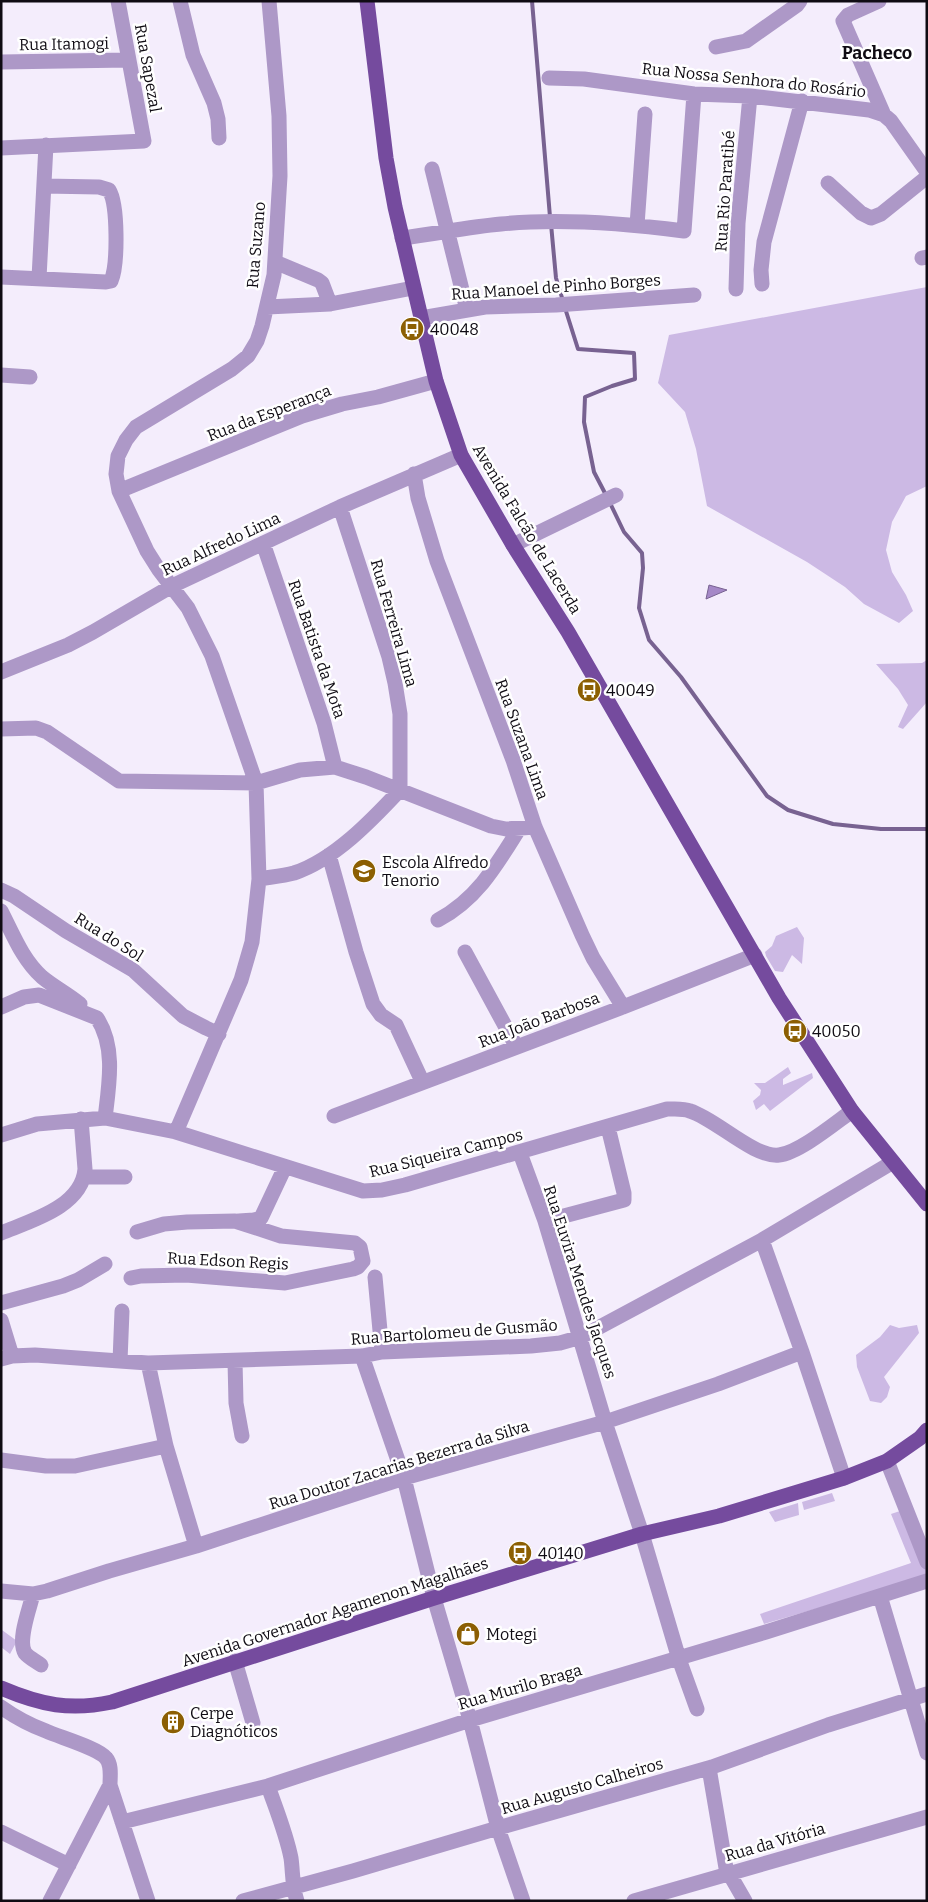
<svg xmlns="http://www.w3.org/2000/svg" width="928" height="1902" font-family="Bitter,serif">
	<style>
		.green { fill: #ccb9e4 }
		.water { fill: #a588c7; stroke: #786291 }
		.lines { fill: none; stroke-linecap: round; stroke-linejoin: round }
		.stream { stroke: #786291; stroke-width: 4 }
		.minor { stroke: #ad98c7; stroke-width: 15 }
		.major { stroke: #754b9e; stroke-width: 15 }
		.labels { text-anchor: middle; dominant-baseline: central; stroke-width: 5; stroke-linejoin: round; paint-order: stroke }
		.street-label { font-size: 16px; fill: #0f0b13; stroke: #fff }
		.poi-label { font-size: 16px; fill: #0f0b13; stroke: #fff; text-anchor: start }
		.neighbourhood-label { font-size: 18px; font-weight: bold; fill: #0f0b13; stroke: #fff }
	</style>
	<rect width="100%" height="100%" fill="#f4edfc"/>
	<path class="green" d="M927,287V486L906,496L892,522L886,550L892,572L906,595L913,611L899,623L864,604L845,587L807,562L707,506L696,449L685,412L658,383L669,335Z
		M927,660V702L903,729L898,727L908,705L898,689L876,664L922,663Z
		M797,927L804,938L802,964L792,955L783,972L775,971L766,956L765,952L772,946L776,936Z
		M788,1067L791,1073L783,1079V1085L812,1073L813,1078L770,1111L764,1104L756,1110L753,1101L760,1095L761,1090L754,1083H765Z
		M890,1325L899,1328L917,1325L919,1333L884,1377L890,1387L887,1397L881,1403L870,1401L857,1367L856,1355L880,1337Z
		M832,1493L835,1501L804,1510L802,1502Z
		M798,1503L799,1515L775,1522L769,1512Z
		M903,1510L927,1569V1576L764,1624L760,1614L911,1563L891,1514Z
		M1,1619L2,1630L17,1641L10,1654L1,1647Z"/>
	<path class="water" d="M709,585L727,590L706,599Z"/>
	<g class="lines">
		<path class="stream" d="M532,1L550,217
			M551,224L556,278L563,301
			M565,308L578,349L634,353L635,379L612,386L585,397L584,422L594,472L607,497
			M610,503L624,532L642,553L643,568L639,608L649,640L681,677L767,796L788,810L833,824L881,829H927"/>
		<path class="minor" d="M180,1L193,55L214,103L218,119L219,138
			M879,1L848,15L843,21L884,115
			M716,47L746,41L797,5L800,1
			M1,62L128,60
			M549,78L584,79L694,94L750,96L869,110L884,115L891,121L927,172
			M1,148L144,141L118,1
			M432,169L467,310
			M828,183L861,213L871,218L881,214L927,177
			M637,225L645,114
			M402,238C435,234 468,227 501,224C561,218 623,223 684,231L694,94
			M922,258L927,257
			M275,262L318,280L322,283L330,304
			M1,277L106,282L111,281C118,265 118,204 109,190L99,187L44,186
			M39,278L46,145
			M762,284L761,270L764,242L802,101
			M736,289L738,223L750,96
			M267,307L330,304L413,288
			M421,318L485,307L556,305L694,295
			M1,375L30,377
			M414,474L418,498L437,561L513,760L535,827L582,935L593,958L623,1007
			M119,491L302,416L342,404L378,397L436,381
			M263,543L324,723L335,767
			M513,545L616,495
			M1,672L68,645L93,632L172,586L340,507L461,455
			M1,729L36,728L47,732L119,781L256,783L300,770L335,767L366,777L491,826L506,829L535,827
			M329,855L356,952L373,1004L381,1015L396,1025L422,1081
			M259,879C271,877 283,876 294,873C334,860 372,820 400,790V714L395,683L389,657L340,507
			M1,890L14,896L66,931L133,970L183,1016L206,1028L219,1034
			M1,911C13,934 22,959 42,977C54,987 68,994 80,1004
			M438,920C477,899 496,866 519,829
			M465,952L516,1046
			M1,1007L24,997L39,995L97,1018C116,1047 109,1085 105,1118
			M334,1116L623,1007L755,955
			M176,1132L241,980L252,942L259,879L256,783L212,656L188,608L159,570L147,551L119,491L116,474L118,456L126,440L136,427L232,369L248,356L257,341L262,326L274,275L280,176L279,116L269,1
			M1,1135L37,1124L105,1118L176,1132L363,1191L382,1190L405,1185L667,1109C675,1109 683,1108 690,1111C716,1119 754,1158 779,1155C799,1153 835,1123 852,1111
			M520,1153L545,1221L605,1422L642,1534L679,1659L697,1709
			M85,1177H125
			M239,1221L254,1220L261,1218L285,1167
			M545,1221L624,1200V1193L608,1127
			M1,1233C30,1221 82,1207 85,1169L81,1119
			M762,1240L802,1352L844,1478
			M375,1277L382,1352
			M131,1278L141,1276L186,1275L285,1283L353,1269L358,1267L363,1261L360,1247L355,1243L281,1236L235,1221L187,1222L164,1224L137,1232
			M1,1303L63,1286L78,1280L105,1264
			M1,1320L12,1356
			M362,1356L404,1478L434,1598L470,1720L498,1828L523,1901
			M1,1359L12,1356L35,1355L148,1363L362,1356L382,1352L531,1346L560,1343L581,1337L762,1240L893,1162
			M120,1361L122,1311
			M235,1361L236,1403L242,1436
			M148,1363L166,1446L196,1546
			M1,1460L46,1466H75L166,1446
			M887,1461L927,1562
			M1,1591L33,1594L47,1591L109,1571L196,1546L404,1478L605,1422L718,1384L802,1352
			M33,1594C30,1608 17,1640 25,1653C29,1658 36,1661 41,1665
			M880,1596L927,1753
			M235,1661L253,1723
			M1,1707C15,1717 30,1725 46,1731C59,1737 98,1748 106,1758C112,1765 110,1776 110,1785L148,1901
			M709,1768L726,1868L745,1901
			M268,1786C276,1809 286,1833 291,1858C293,1872 292,1887 297,1901
			M122,1822L268,1786L470,1720L766,1632L927,1581
			M1,1832L69,1865
			M50,1901L110,1785
			M243,1901L353,1871L498,1828L712,1767L828,1725L927,1694
			M634,1901L927,1817"/>
		<path class="major" d="M367,1L386,158L395,207L436,381L461,455L513,545L568,632L779,998L852,1111L927,1204
			M1,1688C41,1705 70,1711 112,1702L434,1598L642,1534L719,1516L844,1478L887,1461L920,1438L927,1430"/>
	</g>
	<defs>
		<g id="bus-disc" transform="scale(1.25)"><circle r="9.5" fill="#8c5f03" stroke="#fff"/><path d="M-5-6H5V4H4V6H2V4H-2V6H-4V4H-5ZM-3.5-4V0h7V-4ZM-3.5 1.2v1.5H-2V1.2ZM2 1.2v1.5H3.5V1.2Z" fill="#fff"/></g>
		<g id="school-disc" transform="scale(1.25)"><circle r="9.5" fill="#8c5f03" stroke="#fff"/><path d="M0-5L7-2L0 1L-7-2ZM-4 1L0 2.5L4 1V4Q0 6-4 4Z" fill="#fff"/></g>
		<g id="shop-disc" transform="scale(1.25)"><circle r="9.5" fill="#8c5f03" stroke="#fff"/><path d="M-5-2.5h2.3a2.7 3.5 0 0 1 5.4 0H5L5.5 6h-11ZM-1.5-2.5h3a1.5 2.3 0 0 0-3 0Z" fill="#fff"/></g>
		<g id="building-disc" transform="scale(1.25)"><circle r="9.5" fill="#8c5f03" stroke="#fff"/><path d="M-4-6H4V6H1V3H-1V6H-4ZM-2.5-4.3h1.7v1.8h-1.7ZM.8-4.3h1.7v1.8H.8ZM-2.5-1h1.7V.8h-1.7ZM.8-1h1.7V.8H.8Z" fill="#fff"/></g>
	</defs>
	<g fill-rule="evenodd">
		<use href="#bus-disc" x="412" y="329"/>
		<use href="#bus-disc" x="589" y="690"/>
		<use href="#school-disc" x="364" y="871"/>
		<use href="#bus-disc" x="795" y="1031"/>
		<use href="#bus-disc" x="520" y="1553"/>
		<use href="#shop-disc" x="468" y="1634"/>
		<use href="#building-disc" x="173" y="1722"/>
	</g>
	<g class="labels">
		<g class="street-label">
			<text transform="translate(64 44) rotate(-1)">Rua Itamogi</text>
			<text transform="translate(148 68) rotate(80)">Rua Sapezal</text>
			<text transform="translate(754 80) rotate(6)">Rua Nossa Senhora do Rosário</text>
			<text transform="translate(725 191) rotate(-86)">Rua Rio Paratibé</text>
			<text transform="translate(256 245) rotate(-85)">Rua Suzano</text>
			<text transform="translate(556 287) rotate(-4)">Rua Manoel de Pinho Borges</text>
			<text transform="translate(269 413) rotate(-21)">Rua da Esperança</text>
			<text transform="translate(527 529) rotate(59)">Avenida Falcão de Lacerda</text>
			<text transform="translate(221 544) rotate(-25)">Rua Alfredo Lima</text>
			<text transform="translate(394 623) rotate(74)">Rua Ferreira Lima</text>
			<text transform="translate(317 649) rotate(71)">Rua Batista da Mota</text>
			<text transform="translate(522 739) rotate(70)">Rua Suzana Lima</text>
			<text transform="translate(109 937) rotate(32)">Rua do Sol</text>
			<text transform="translate(539 1020) rotate(-21)">Rua João Barbosa</text>
			<text transform="translate(446 1153) rotate(-14)">Rua Siqueira Campos</text>
			<text transform="translate(228 1261) rotate(3)">Rua Edson Regis</text>
			<text transform="translate(580 1282) rotate(72)">Rua Euvira Mendes Jacques</text>
			<text transform="translate(454 1332) rotate(-4)">Rua Bartolomeu de Gusmão</text>
			<text transform="translate(399 1465) rotate(-17)">Rua Doutor Zacarias Bezerra da Silva</text>
			<text transform="translate(335 1612) rotate(-18)">Avenida Governador Agamenon Magalhães</text>
			<text transform="translate(520 1687) rotate(-16)">Rua Murilo Braga</text>
			<text transform="translate(582 1786) rotate(-16)">Rua Augusto Calheiros</text>
			<text transform="translate(775 1842) rotate(-16)">Rua da Vitória</text>
		</g>
		<g class="poi-label">
			<text x="430" y="329">40048</text>
			<text x="606" y="690">40049</text>
			<text x="382" y="862">Escola Alfredo<tspan x="382" dy="18">Tenorio</tspan></text>
			<text x="812" y="1031">40050</text>
			<text x="538" y="1553">40140</text>
			<text x="486" y="1634">Motegi</text>
			<text x="190" y="1713">Cerpe<tspan x="190" dy="18">Diagnóticos</tspan></text>
		</g>
		<g class="neighbourhood-label">
			<text x="877" y="53">Pacheco</text>
		</g>
	</g>
	<rect width="928" height="1902" fill="none" stroke="#0f0b13" stroke-width="5"/>
</svg>
